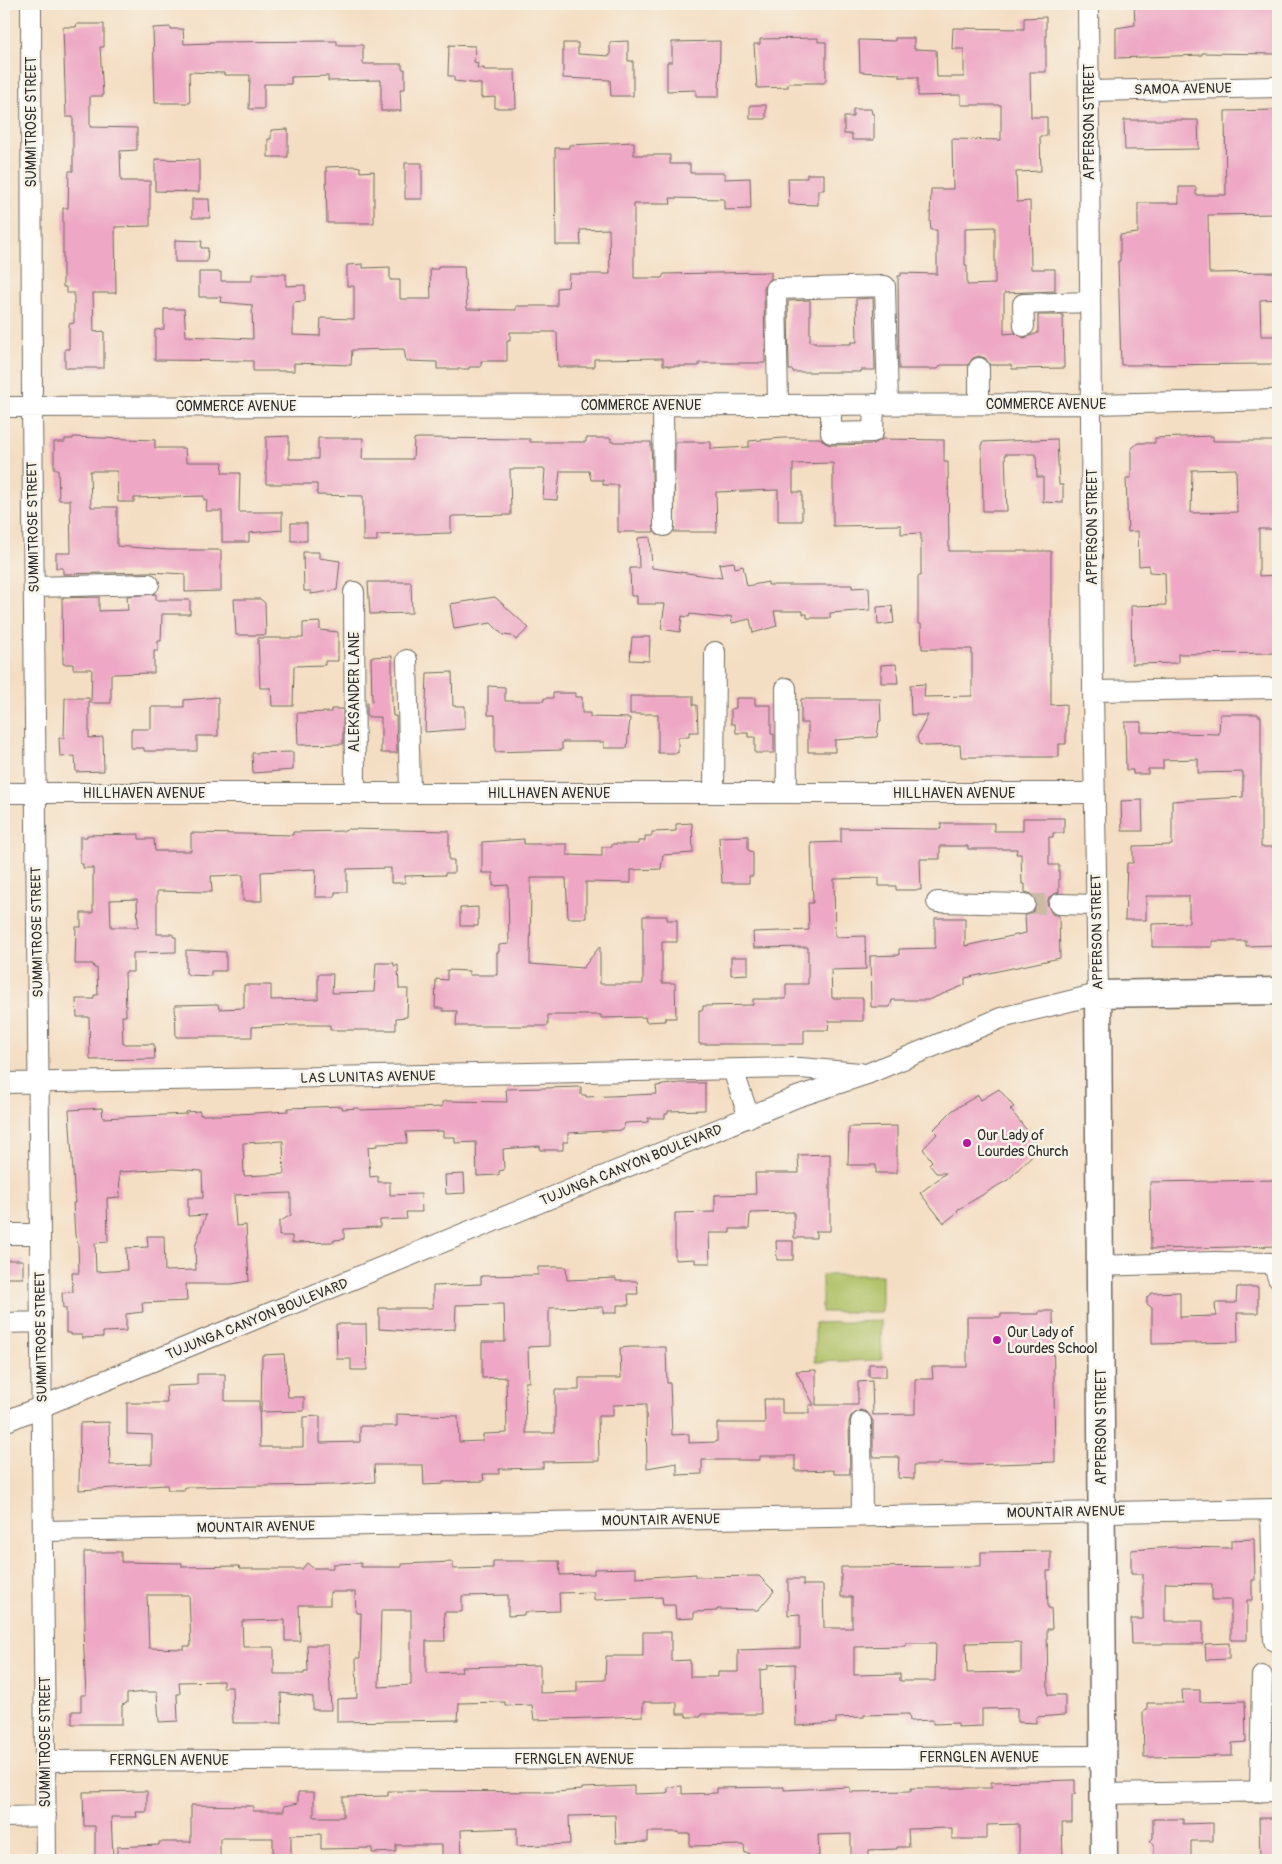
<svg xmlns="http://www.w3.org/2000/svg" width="1282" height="1864" font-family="Pangolin,sans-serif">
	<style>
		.green { fill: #aec064; stroke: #6c7648 }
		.building { fill: #eea8c5; fill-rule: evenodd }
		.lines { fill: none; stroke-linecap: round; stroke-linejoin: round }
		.minor-tunnel { stroke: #ccbaa5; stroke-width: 20; stroke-dasharray: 20 10; stroke-linecap: butt }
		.minor-casing { stroke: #716a60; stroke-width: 22 }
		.major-casing { stroke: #716a60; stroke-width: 29 }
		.minor { stroke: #fff; stroke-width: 20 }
		.major { stroke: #fff; stroke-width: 26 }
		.poi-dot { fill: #b5179e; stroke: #f7f3e8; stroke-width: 2 }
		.labels { text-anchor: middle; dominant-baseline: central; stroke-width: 5; stroke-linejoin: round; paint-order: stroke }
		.street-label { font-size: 14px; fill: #2b2b2b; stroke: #f7f3e8 }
		.poi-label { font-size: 14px; fill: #2b2b2b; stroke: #f7f3e8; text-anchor: start }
	</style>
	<rect width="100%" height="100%" fill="#f7f3e8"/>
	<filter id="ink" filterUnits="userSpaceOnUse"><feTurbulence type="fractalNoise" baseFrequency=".02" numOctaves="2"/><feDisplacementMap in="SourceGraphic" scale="10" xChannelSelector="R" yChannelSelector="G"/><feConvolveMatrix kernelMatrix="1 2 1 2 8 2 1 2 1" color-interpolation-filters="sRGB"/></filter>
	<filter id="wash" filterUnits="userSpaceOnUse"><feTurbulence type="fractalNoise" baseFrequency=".0096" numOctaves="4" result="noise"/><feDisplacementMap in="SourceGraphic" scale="20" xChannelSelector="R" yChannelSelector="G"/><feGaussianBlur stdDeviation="1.12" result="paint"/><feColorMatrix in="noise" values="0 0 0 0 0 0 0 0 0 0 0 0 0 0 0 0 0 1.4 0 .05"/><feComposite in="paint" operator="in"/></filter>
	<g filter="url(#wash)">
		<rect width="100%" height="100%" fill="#f4dec3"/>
		<path class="green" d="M882,1275V1312H822V1275Z
			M881,1321L882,1360L815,1362V1323Z"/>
		<g id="blocks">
			<path class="building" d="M1134,4H1278V54L1202,53V55L1116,58V28L1135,25Z
				M1046,17V72H1030L1031,117H1047V136H1040L1041,171L1016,172L1017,202L1030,201L1031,269H1055V291L1004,293V334L1015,333L1024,338L1030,336L1038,333V315H1063L1064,368L1012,369L1011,365H990L985,358L979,356L973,358L968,365H941L938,369H899L898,276H901V273L937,274V230H931L930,221L931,189H953L952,139L1001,140V105H961V95L918,96V77H899V74L860,72L859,40L895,41V38H914V49L936,50L937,77H964V49H952L953,28L1024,29V18ZM995,227V284L967,285V265H965V228Z
				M77,24H104V47H100L103,96H90V127L137,128V150L120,151L121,181H150V226L115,227L116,293H93L94,332L104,331V368H65V349H69V324L74,323V293H66V287H63V208H68L69,171H73V117H66L63,27H76Z
				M171,27V29H183L184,44L210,43V42L337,41V45H363V64H402V69H405V89H400L401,111H381V80L328,81V76L291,77V84H264V109H249L250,75H224V73L189,72L190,103H155L153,28Z
				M818,38V42H826V80L824,83H788V87L757,88L754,44H760V39Z
				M628,41V61H633V96H611L610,80L563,78V43H578V54L610,56V42Z
				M720,41L719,97H696V90L667,91V62H672V42Z
				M449,45L475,46L474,62L478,63L477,68H484V70H515L516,108H495V97L481,98V84L454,81V76H448Z
				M750,105H766V119H750Z
				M853,109H871L872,114H874V140H852V134H844V117H853Z
				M1278,110V214L1208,215L1209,273L1278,272V299L1260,300L1261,336H1278V364L1121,365L1118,261H1120V235L1138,233V203H1179V187H1196V195H1226L1225,111Z
				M1124,120H1198L1199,149L1125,150Z
				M288,129V157H268V139H271V130Z
				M634,142V155H670V164H690V173H725V179L750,178L751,209L724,210V199L670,198L671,204H634V278H662L664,274L771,272V279L766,283L764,289L765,363H699V366H668V365H663V358L594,359V367H558L557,332H510V341H507V361H481V367H469V369H437V362L406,361L404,349L352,350L351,365L294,363V371H253V361L155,360V330L164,329V309H184L186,336L253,339L252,305L220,302L221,297H199V272H221V281H252V274H286V286L305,285V301L293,302V335L320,336L321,318L354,319V286H347V265L363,264V268L390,267V280H400V299H431L430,269H438V266H464L467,309L516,310V306H557V288L568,287L569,274H610L609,229L580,230L581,245H556L555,148H569V145Z
				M155,159L199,160V192L155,191Z
				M405,163H422V199H405Z
				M355,166L360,167V172L374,171V223H327L326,167Z
				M807,174H824V190H818V205L789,204L788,178H807Z
				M192,199H209L210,218H192Z
				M175,240L202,241L201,248H208L207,262H175Z
				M873,298L875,370H861V372H793V370H789L788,301L810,300V342H816V344H851V342H857L856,299Z
				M289,436V459H318V438H363L362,459H413L414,439L418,438L530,439V442H586V438H611V442H651L654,532H618V485H603V480H591L589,471H560L557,500L543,499L545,469H510L511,515L453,516L451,517V533L377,535V541H363V496L317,495V484H266V437Z
				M1213,436V441H1278V517H1276V529H1259V576L1278,575V653L1178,654V663L1132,664L1131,606L1166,605L1165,573L1149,572V565L1139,566L1138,531L1128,532L1126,478H1131V449L1138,443H1155V438ZM1236,469L1237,512L1191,513L1192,470Z
				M73,437L155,440V448H185L186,462H223L222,473H240L239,512H282V530L249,533V542H222V511H206L207,500H204V496L134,498V502H118L117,471H90L91,507H117V546L168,550H221V591L185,592V574L149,572L63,574V568H56V553H71L70,500H59L58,469H54V442H65V439H73Z
				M783,438H820L825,443L831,445L873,444L883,439L944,440V462H948L949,551H1051V705L1066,704V744H1059V757H961L960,745L925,746L919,744L917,737L928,715H911L910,685L925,684L924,697L972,696V649H922L921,624H918V576H921V533L901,534V525L833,526V463L793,464V492H802V521H778V490L716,492L717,532H674L675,442H711V449L749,447V441Z
				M1057,439L1059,485H1063V503L1043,502V477H1037L1036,454H1005L1007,511H983L982,442Z
				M291,523H307V541H291Z
				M650,537L652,568L722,578L719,564L734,562L735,568L743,566L747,586L768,582V585H852V588L869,587L870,610L830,613V618H807V614H803V611H774L777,626L753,633L750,619L732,623L731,616L723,618L690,614L689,617L682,616L680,632L661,629L665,604H637V596H631L630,568H639L638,538Z
				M303,552H319V558L340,561L337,590L311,594V591H304Z
				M368,582H411L412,613L370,614Z
				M156,594V600H190V614H162L161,641H158V651H154V673L111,674V703H91L92,669H73V664H63L62,598L99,597V611L128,610L127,596Z
				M495,597L529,628L516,640L512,636L503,635L491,623L454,629L450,604Z
				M234,599H260L265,603L266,635H236Z
				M892,606L894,623L878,625L877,607Z
				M320,622V630L338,632V661H325V665L294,666L293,706H272L271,688H260L258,638H303V623Z
				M632,637H650L649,661L630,660Z
				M392,656V702L393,716H396L397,753H381V717H367V703L372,702L371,657Z
				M896,664L898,683H881V665Z
				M452,672L453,706H465V729L425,732L427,673Z
				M488,686L505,687V701H544V698H553V693H575V697H582V713H590V717L630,718L627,748H604V742H562V750L495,752V715H488Z
				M630,696H693V705H697L698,732H689V737H678V753H658V714H630Z
				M218,697V736H197V751H144V748H131V729H151V707H184V700Z
				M65,698H89V738L103,737L104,771L76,772L75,756L60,757L59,738H64Z
				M736,698H755V705H771V734H774V753H755V737H748V733H736L735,724H731V709L736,708Z
				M801,699H880L881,721H879L877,737L835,740V752H808V723H801Z
				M331,709H343V744L298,745L297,713L331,712Z
				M1220,714H1258V716H1261V847H1278V945L1246,946V941H1212V947H1152V924L1189,923V896H1146V920H1125L1127,863H1133V846L1172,845V801L1243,797V772L1198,773V759L1163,760V769H1148V774H1133V770H1126L1125,722H1141V732L1219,734Z
				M293,752V770L253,773L252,753Z
				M1142,800L1143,831H1122L1121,801Z
				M1023,818H1064V833H1053V837H1049V865H1059V892L1049,897L1047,904L1052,914L1059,916L1060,958L965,978V985L928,1000H892L890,1007H871L870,956L899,955V949L935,948V918H965V946L1026,933L1025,916L1035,911L1037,904L1032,894L1025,892V884H1022L1021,854H1016L1017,849H968V846H940V859H920L921,890H896V886H879V878L834,879L835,937L865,936L866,969L831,970L832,998H863V1021H829L828,1030H804V1044H699V1010H703V1006L753,1005V999H786V984H808V947L754,948L753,932L809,930L808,903H813L811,843L841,842V828L941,829V823H994V831H1023Z
				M692,823L693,853L663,855L661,869L631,870V883L586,882V918H568L566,878H531L530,964L583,968L600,946V984H643V916H667V920H677V942H662V983H675L676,1018H665V1021L646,1022L645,1017L601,1018V1015H548V1026H456L457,1011H443V1008H435L436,979L447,980V970L469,971V975H497V952H499V945L509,944L508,885L493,886V873H482V842L524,839V844H567V855L602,856V847H612V844H638V841H645V836H652V832L676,831V824Z
				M348,829L449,831V860H454V873H445V875L405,876V883H391V868L347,869V892H335V897H315L316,869L261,872L262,901H243V875L211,876L212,892L157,891V934H173V937H176V952L133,953V972H125L126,1016H122L123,1044H154L155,1059L90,1060L89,1017H77L76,999H94V995H98L97,968H94L93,964H75L76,927H81V913H93V868H83V864H80V837H87V835L139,834V839H154L155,851H191V833L293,835V832L345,831ZM137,899L138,927H111L110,900Z
				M748,836V850L753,852V876H749V883H722L719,837Z
				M478,907V926H460V908Z
				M186,950L226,952V971H211V976L189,975L186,973Z
				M731,957H748V974L731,975Z
				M376,963H394V966L398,965L399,989H408L407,1017L396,1018V1030H330V1025H295L252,1027V1037H176L175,1005L218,1004L219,1009L244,1008V985H271V1000L318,999V974H333L332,993L374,992Z
				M680,1083H705V1110L668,1111V1114H665V1118H648V1122L625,1123L623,1130L568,1133V1142H563V1150H540V1146L503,1149L504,1170L499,1171V1175L477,1176L476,1142L455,1143V1137H443V1131L406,1132L407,1143L377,1144V1146L368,1147L370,1177L378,1176V1182H390V1195L421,1194L422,1212H406L407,1219L380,1220V1227L344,1229V1239L334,1240V1242L292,1243V1236H279V1222L291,1215V1193L234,1195L236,1226L246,1225L249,1281L232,1284H186L187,1301L142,1303L143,1312L126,1314V1331L103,1332V1337L82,1338V1335H71V1333H66V1308H63L62,1293L73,1292L72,1273H79L78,1244L75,1235L73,1203H75L69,1110L102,1108L103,1118L186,1114V1112L200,1111V1115H222L288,1111V1108L342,1106V1109L359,1108L360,1110L442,1107V1102L447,1101L507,1102L506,1089L581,1087V1095H586V1097L657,1094L656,1086ZM283,1141L284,1174L244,1176L243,1143ZM173,1169L202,1171L203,1198H188V1216L206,1215L195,1247L196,1270L165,1271L164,1236H147L148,1247L126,1248L127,1270L96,1272L95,1243L108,1242L107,1198L120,1197L119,1172Z
				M999,1089L1014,1107L1010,1109L1040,1147L1009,1179L957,1210L958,1212L944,1223L920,1193L946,1173H936L929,1164L932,1161L923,1149L937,1134L933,1130L953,1110L978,1095L981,1100Z
				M897,1126V1173H876V1165H848L849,1127Z
				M830,1154V1231H816V1238H794V1212L750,1213L749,1229H730V1233H709L710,1263H695V1259L675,1260V1213L715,1212V1195L756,1194L755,1173H799L798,1155Z
				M464,1174L465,1193L446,1194L445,1175Z
				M1278,1180V1246L1151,1249L1150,1182Z
				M776,1241H793V1260H777Z
				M4,1260H23V1278H4Z
				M538,1267H566L567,1280L616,1278V1281H637L638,1294H628L629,1305H617V1313H603V1307L549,1308V1346L528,1347L529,1382H525L526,1433H555V1390H579V1378H621L620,1348L630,1347H666L667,1383H670L672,1435L689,1434V1443L717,1442V1423H765L764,1399H782V1413H809V1405H814L796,1371L816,1370V1405H858V1382L872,1381L873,1415L915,1414V1379H933L932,1367H967V1317H1001V1314H1039V1311H1053L1055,1462L970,1465L938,1463V1465H914V1479L898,1478L899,1457H873V1421L867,1412L860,1410L851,1416L849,1422L850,1474H834V1470L795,1471V1456H760V1460H702V1474L677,1475V1463L647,1468L646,1404L613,1405V1416H598L599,1461L543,1462V1468L499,1469V1474H483L484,1481L443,1482V1484L424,1485L423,1465H374L375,1482L336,1485L185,1487V1490H168L167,1485L79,1490L80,1423L109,1422L110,1465L152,1464V1435L127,1434V1403H167L166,1386L197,1385V1374H225V1401H259L260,1447H303V1417L320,1416V1443L360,1442V1426H397V1414L458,1416L459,1442L483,1441V1434L507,1433L506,1377L482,1378V1342H505L504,1304L456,1305L455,1329L411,1331L379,1329V1308H433V1286L481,1284V1276L538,1275Z
				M1237,1287H1258V1313H1237L1238,1342L1152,1344V1308L1147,1304V1297L1152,1293L1180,1292V1317L1216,1316L1215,1303H1236Z
				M336,1324H366L367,1370H351V1359H337Z
				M284,1354L288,1397H304V1411L261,1412L262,1355Z
				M869,1364H886V1377H869Z
				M1254,1539L1255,1580H1252V1600H1247V1640H1231V1600H1212V1584L1165,1583V1621H1203V1644H1132L1131,1619H1143V1574H1131V1550L1174,1547L1231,1548V1540Z
				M1051,1551V1571H1047L1048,1608H1051L1052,1629H1047L1048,1695H1065V1715L1036,1717V1723L1017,1722V1708L982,1709V1726L958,1727V1723L933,1724V1720L910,1721L909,1714L864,1715V1717L836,1718V1723L796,1726L795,1664L768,1665V1669L760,1670L761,1714H701V1717H686V1714H677V1702H643V1716L534,1720L532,1705L505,1706V1702L459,1703L458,1720L337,1722V1699L357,1698L356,1658H360L361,1613H356L355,1592H330V1605H299L300,1641H285V1620L242,1621L243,1647H274V1674H304V1672H308L307,1645H328L331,1710H313V1697L281,1693L282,1723H233L232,1687H223V1681L179,1682L180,1694H177L178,1721L159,1722L157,1692H143L127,1694V1703L122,1705V1724H72V1711H81V1695H86L83,1631L85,1629L84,1552H121V1562L182,1563V1567L239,1566L240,1569H302L307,1563L313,1568H333V1564L361,1563V1567H402V1564L453,1562V1569L493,1568V1561H559L560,1575L594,1574V1569L636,1568V1578L695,1574V1577L759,1576L774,1591L758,1610L717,1609V1611L694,1612V1618L676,1619L675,1605H663L662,1597L594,1600V1592L559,1593L560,1611L524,1612V1615L508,1616V1595L462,1596V1612H444L445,1641H426V1673L462,1672L461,1667L540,1665V1693L577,1692V1681L605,1680L606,1656H643V1632H671V1661L690,1660V1677H718V1672H738V1650L800,1648V1614L788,1615V1579H803V1585H823L824,1628H852V1597H841V1567L981,1566V1552ZM147,1595H189L191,1646H184V1649L149,1648ZM381,1610H411V1685L379,1687V1685ZM1018,1642L1021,1644V1672L967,1673L966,1643ZM906,1643H936L935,1681H900V1674L854,1675V1647L906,1646Z
				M1229,1643V1659L1206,1660L1205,1644Z
				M1182,1690H1200V1702L1245,1701L1246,1742L1232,1743V1756L1144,1757L1143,1712L1147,1710V1703H1183Z
				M1075,1780V1794H1072V1823H1062L1063,1860H1019V1824L987,1825V1839H952V1828L908,1829L909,1847H897V1849L869,1850V1860H851V1834L818,1835L819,1856L814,1857V1859L748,1860L749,1853H745L744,1845L690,1846V1834H679V1832H648V1842L616,1843L615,1815L569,1816L570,1844L517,1846V1828L461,1830L462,1860H442V1845H396V1852L372,1853V1848L321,1849V1834L291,1835V1860H273V1838H220V1860H117V1847L159,1845V1842H191V1805L253,1806V1811H284V1806L298,1803V1792H314V1817H343V1797L388,1796V1791L555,1792L582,1790V1788L634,1786V1794L665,1793L668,1792V1787L682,1786V1794L717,1793V1788L784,1787V1790L850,1787V1792L911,1791V1788H991V1782Z
				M147,1791V1812H136L137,1817H111L113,1856H95V1826H84L83,1792Z
				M1259,1818H1278V1860H1260Z
				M1153,1819H1183V1824L1213,1823V1841H1191V1858L1154,1859V1844L1150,1841L1153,1838Z"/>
		</g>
	</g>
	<g filter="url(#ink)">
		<use href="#blocks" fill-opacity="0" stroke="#716a60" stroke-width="1"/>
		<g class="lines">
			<path class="minor-tunnel" d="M1025,904H1059"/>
			<g class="minor-casing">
				<path id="minor" d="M31,4L32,407L46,1860
					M1089,91L1278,87
					M1024,326L1023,304L1090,302
					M979,368V404
					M778,404L776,289L885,286L888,404
					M831,404V433L873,432L874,404
					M663,405L664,526
					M4,407L1091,404L1278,400
					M34,587L149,584
					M354,592L355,793
					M407,660L410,793
					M786,688L787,793
					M1093,691L1278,688
					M4,793H1095
					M714,793L715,652
					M937,902L1025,904
					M1059,904L1096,905
					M733,1070L749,1117
					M4,1083L800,1068L860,1073
					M4,1234H40
					M1100,1266L1213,1262L1273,1263L1278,1278
					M4,1323L41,1322
					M4,1422L797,1097L867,1074L1001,1018L1098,994L1093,691L1088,4
					M861,1422L862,1516
					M1271,1509L1274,1641
					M43,1531L1278,1509
					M45,1761L1103,1756
					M1260,1792L1262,1676
					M1103,1794L1278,1791
					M4,1817L46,1816"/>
			</g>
			<g class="major-casing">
				<path id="major" d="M1104,1860L1098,994L1278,991"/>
			</g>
			<use href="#minor" class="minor"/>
			<use href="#major" class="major"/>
		</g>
	</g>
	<g class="poi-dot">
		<circle cx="967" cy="1143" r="5"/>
		<circle cx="997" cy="1340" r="5"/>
	</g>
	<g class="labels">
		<g class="street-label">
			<text transform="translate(1183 89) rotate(-1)">SAMOA AVENUE</text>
			<text transform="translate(31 122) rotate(-90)">SUMMITROSE STREET</text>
			<text transform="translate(1089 122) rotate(-90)">APPERSON STREET</text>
			<text x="1046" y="404">COMMERCE AVENUE</text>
			<text x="641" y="405">COMMERCE AVENUE</text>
			<text x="236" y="406">COMMERCE AVENUE</text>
			<text transform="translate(33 527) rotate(-91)">SUMMITROSE STREET</text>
			<text transform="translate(1092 527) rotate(-90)">APPERSON STREET</text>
			<text transform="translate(354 692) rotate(-90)">ALEKSANDER LANE</text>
			<text x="144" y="793">HILLHAVEN AVENUE</text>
			<text x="549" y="793">HILLHAVEN AVENUE</text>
			<text x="954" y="793">HILLHAVEN AVENUE</text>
			<text transform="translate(37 932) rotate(-91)">SUMMITROSE STREET</text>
			<text transform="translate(1097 932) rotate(-91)">APPERSON STREET</text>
			<text transform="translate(368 1077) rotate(-1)">LAS LUNITAS AVENUE</text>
			<text transform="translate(631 1165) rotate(-22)">TUJUNGA CANYON BOULEVARD</text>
			<text transform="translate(257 1319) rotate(-22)">TUJUNGA CANYON BOULEVARD</text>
			<text transform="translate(41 1337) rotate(-91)">SUMMITROSE STREET</text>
			<text transform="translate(1101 1427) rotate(-90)">APPERSON STREET</text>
			<text transform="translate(1066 1512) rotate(-1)">MOUNTAIR AVENUE</text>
			<text transform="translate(661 1520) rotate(-1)">MOUNTAIR AVENUE</text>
			<text transform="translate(256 1527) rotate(-1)">MOUNTAIR AVENUE</text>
			<text transform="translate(45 1742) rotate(-90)">SUMMITROSE STREET</text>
			<text x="979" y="1757">FERNGLEN AVENUE</text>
			<text x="574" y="1759">FERNGLEN AVENUE</text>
			<text x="169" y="1760">FERNGLEN AVENUE</text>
		</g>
		<g class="poi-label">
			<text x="977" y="1135">Our Lady of<tspan x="977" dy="16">Lourdes Church</tspan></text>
			<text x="1007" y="1332">Our Lady of<tspan x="1007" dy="16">Lourdes School</tspan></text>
		</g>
	</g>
	<rect width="1282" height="1864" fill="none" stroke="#f7f3e8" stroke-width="20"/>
</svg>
